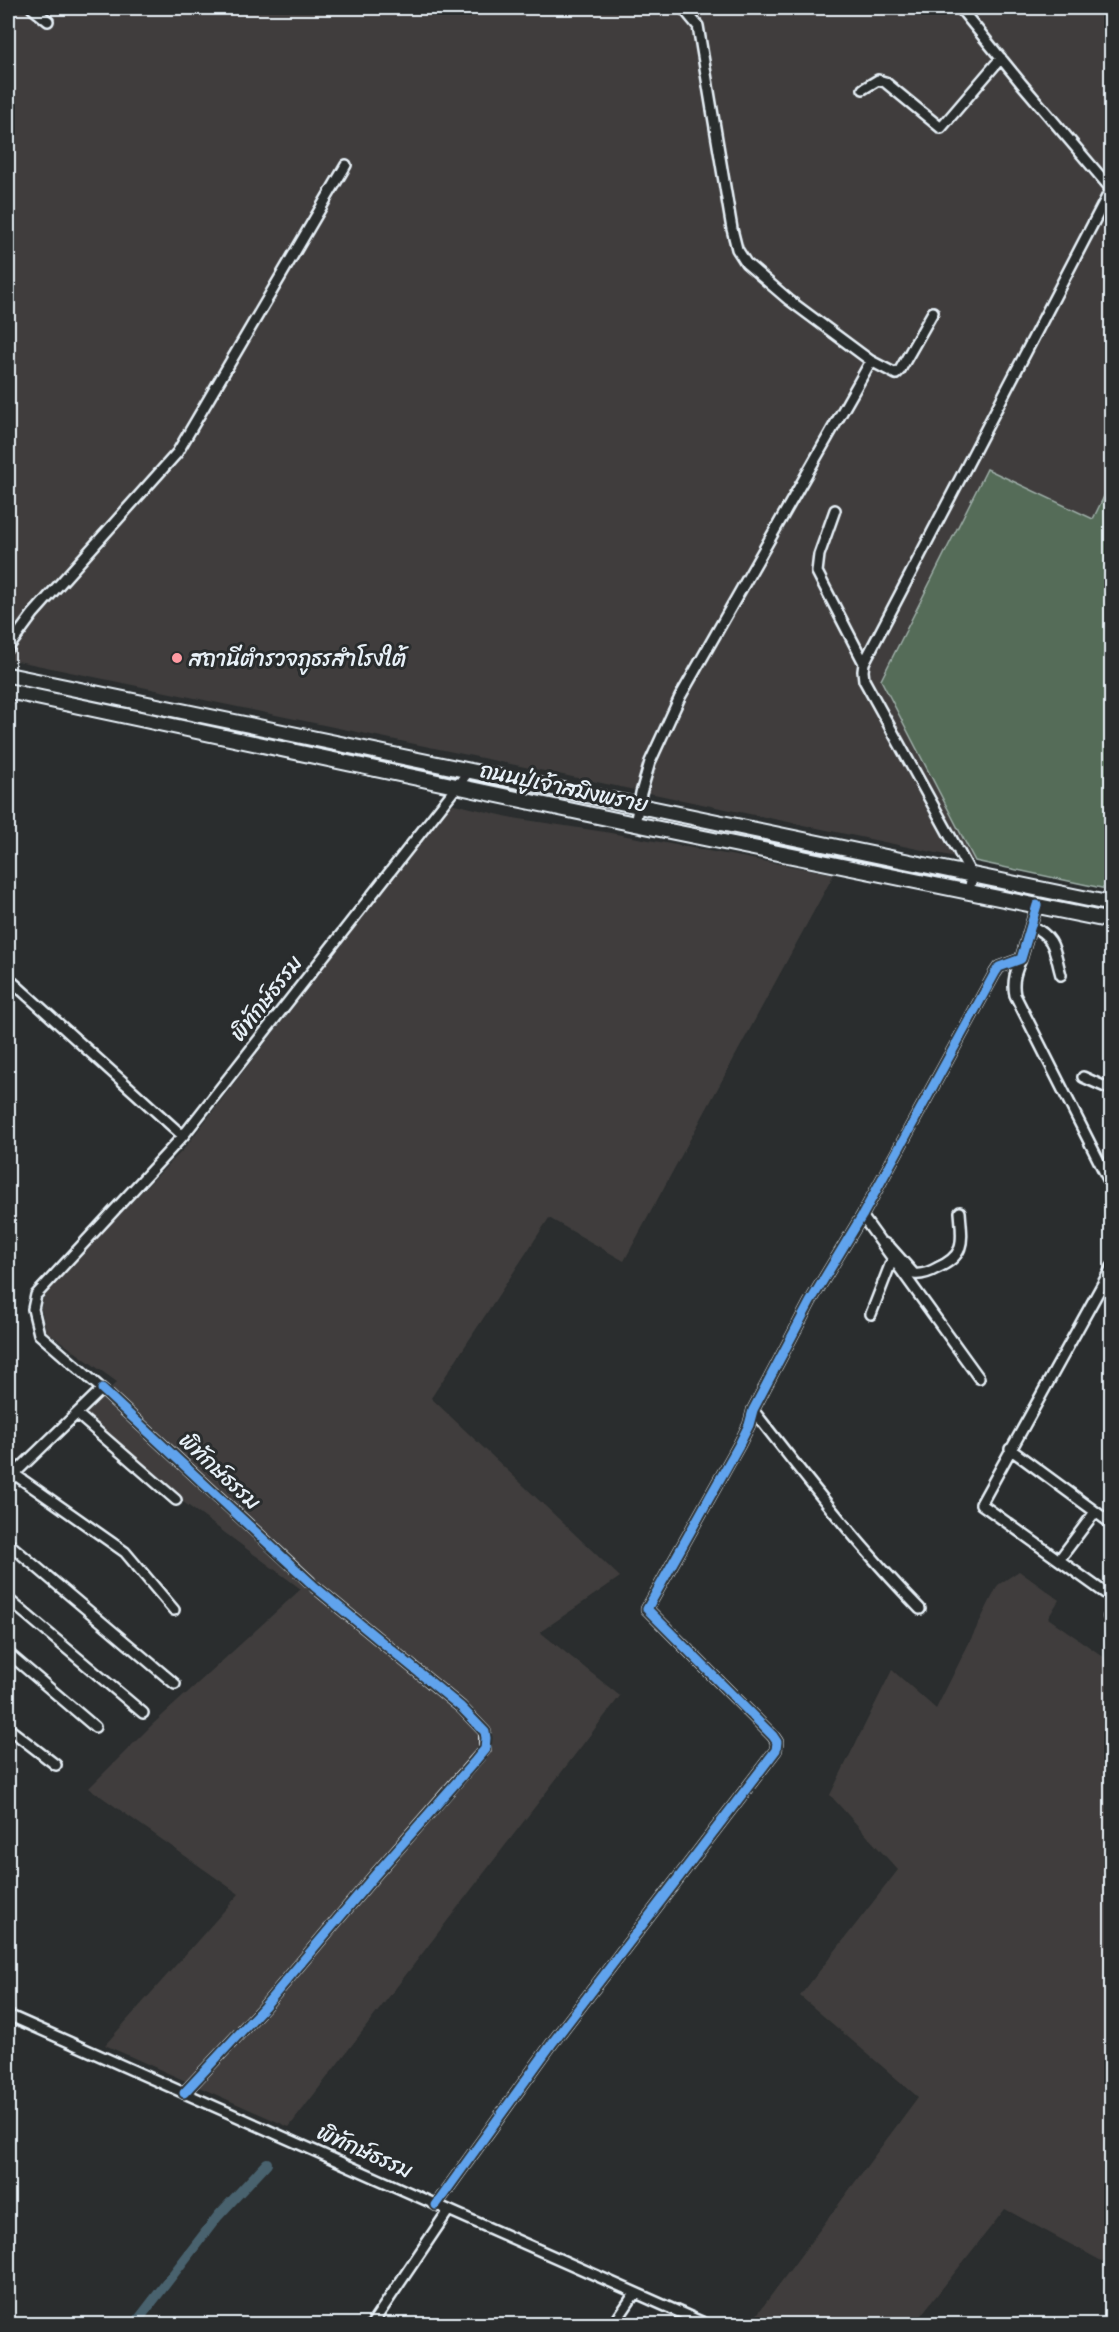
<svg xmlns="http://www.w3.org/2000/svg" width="1119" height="2332" font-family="Sriracha,'Playpen Sans Thai',sans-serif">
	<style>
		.built { fill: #403e3d }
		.green { fill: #556c59; stroke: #9eaea8; stroke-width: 1.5 }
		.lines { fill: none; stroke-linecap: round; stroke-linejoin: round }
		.canal { stroke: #49626e; stroke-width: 10 }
		.minor-casing { stroke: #e8f1f8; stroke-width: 14 }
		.secondary-casing { stroke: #e8f1f8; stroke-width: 18 }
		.minor { stroke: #2a2d2e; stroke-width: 9 }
		.secondary { stroke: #2a2d2e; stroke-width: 14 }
		.cycleway-casing { stroke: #2a2d2e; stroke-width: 13 }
		.cycleway { stroke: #60a3ed; stroke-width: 9 }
		.poi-dot { fill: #ff9aa2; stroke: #2a2d2e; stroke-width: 2 }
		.labels { text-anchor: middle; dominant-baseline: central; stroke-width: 6; stroke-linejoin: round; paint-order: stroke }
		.poi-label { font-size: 22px; fill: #e8f1f8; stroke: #2a2d2e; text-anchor: start }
		.street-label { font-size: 22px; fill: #e8f1f8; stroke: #2a2d2e }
	</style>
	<rect width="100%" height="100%" fill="#2a2d2e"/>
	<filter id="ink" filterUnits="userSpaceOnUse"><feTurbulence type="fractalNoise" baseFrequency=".0167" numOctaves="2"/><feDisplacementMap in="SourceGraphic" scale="12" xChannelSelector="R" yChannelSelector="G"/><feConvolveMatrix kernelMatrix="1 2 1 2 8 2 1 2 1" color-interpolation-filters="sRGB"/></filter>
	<g filter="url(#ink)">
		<path class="built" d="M8,8H1111V482L1093,519L881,680L975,861L8,659Z
			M450,803L513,818L605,832L834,874L624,1261L549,1218L431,1398L620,1577L540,1632L620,1696L289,2127L105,2045L239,1894L89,1788L153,1724L301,1589L75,1422L117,1382L46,1331L41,1308L45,1289L183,1150Z
			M1019,1571L1059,1600L1048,1618L1111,1662V2266L1005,2209L914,2324H750L918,2097L800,1996L898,1870L830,1795L892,1670L936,1709L998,1585Z"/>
		<path class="green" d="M987,469L1093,519L1111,482V890L975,861L881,680Z"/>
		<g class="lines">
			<path class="canal" d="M135,2324L218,2216L267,2163"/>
			<g class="minor-casing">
				<path id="minor" d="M32,8L48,21
					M683,8L698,26L732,229L737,249L746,263L789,300L871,361L896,374L900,370L933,312
					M960,8L1021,83L1112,190
					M863,89L878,80L885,82L941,128L1001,58
					M835,510L819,555L817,572L864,663
					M8,648L33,614L177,453L346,165
					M635,824L641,793L650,762L680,697L871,361
					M956,847L864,680L863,671L864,663L1111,189
					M959,852L972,876L969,891
					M1031,926C1056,937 1054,951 1061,975
					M1021,959C1016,971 1012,981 1015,995L1112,1187
					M8,978L183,1136
					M1083,1077L1112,1090
					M862,1216L979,1378
					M884,1243L890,1247L914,1274C922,1275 930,1272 937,1268C967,1255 962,1240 960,1212
					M1112,1267L981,1504L1112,1598
					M871,1314L892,1260
					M102,1389L310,1582
					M753,1410C806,1478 859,1547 920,1609
					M77,1414L176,1500
					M1010,1449L1112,1524
					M14,1474L125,1552L174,1610
					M8,1480L102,1389L39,1334L33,1309L36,1295L183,1136L469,771
					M8,1543L175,1684
					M1059,1560L1095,1512
					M8,1599L143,1713
					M1109,1617L1112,1619
					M8,1653L95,1727
					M8,1728L56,1765
					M8,2015L706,2324
					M184,2093L264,2007L375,1875L485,1749V1732L461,1707L315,1587
					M436,2205L553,2042L776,1750L777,1742L773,1736L647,1609L739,1445L749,1425L753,1410L810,1302L862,1216L995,973L999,967L1021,959L1037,905
					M372,2324L448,2211
					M614,2324L635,2293
					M1111,2324H1112"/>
			</g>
			<g class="secondary-casing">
				<path id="secondary" d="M8,675L1112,904
					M8,691L635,824L1112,921"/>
			</g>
			<use href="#minor" class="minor"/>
			<use href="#secondary" class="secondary"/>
			<g class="cycleway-casing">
				<path id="cycleway" d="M102,1389L315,1587L461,1707L485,1732L486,1738L485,1749L475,1761L375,1875L264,2007L184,2093
					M436,2205L553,2042L776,1750L777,1742L773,1736L647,1609L739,1445L749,1425L753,1410L810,1302L862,1216L995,973L999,967L1021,959L1037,905"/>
			</g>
			<use href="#cycleway" class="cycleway"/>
		</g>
	</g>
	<circle class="poi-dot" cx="177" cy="658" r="6"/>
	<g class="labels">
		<g class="poi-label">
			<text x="189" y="658">สถานีตำรวจภูธรสำโรงใต้</text>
		</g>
		<g class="street-label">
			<text transform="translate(564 787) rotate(12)">ถนนปู่เจ้าสมิงพราย</text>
			<text transform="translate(266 998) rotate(-52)">พิทักษ์ธรรม</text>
			<text transform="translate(220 1471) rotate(43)">พิทักษ์ธรรม</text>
			<text transform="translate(365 2151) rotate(24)">พิทักษ์ธรรม</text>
		</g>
	</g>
	<rect width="1119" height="2332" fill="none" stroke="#2a2d2e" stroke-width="30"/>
	<rect x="15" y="15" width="1089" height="2302" fill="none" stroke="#e8f1f8" stroke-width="2" filter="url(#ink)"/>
</svg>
